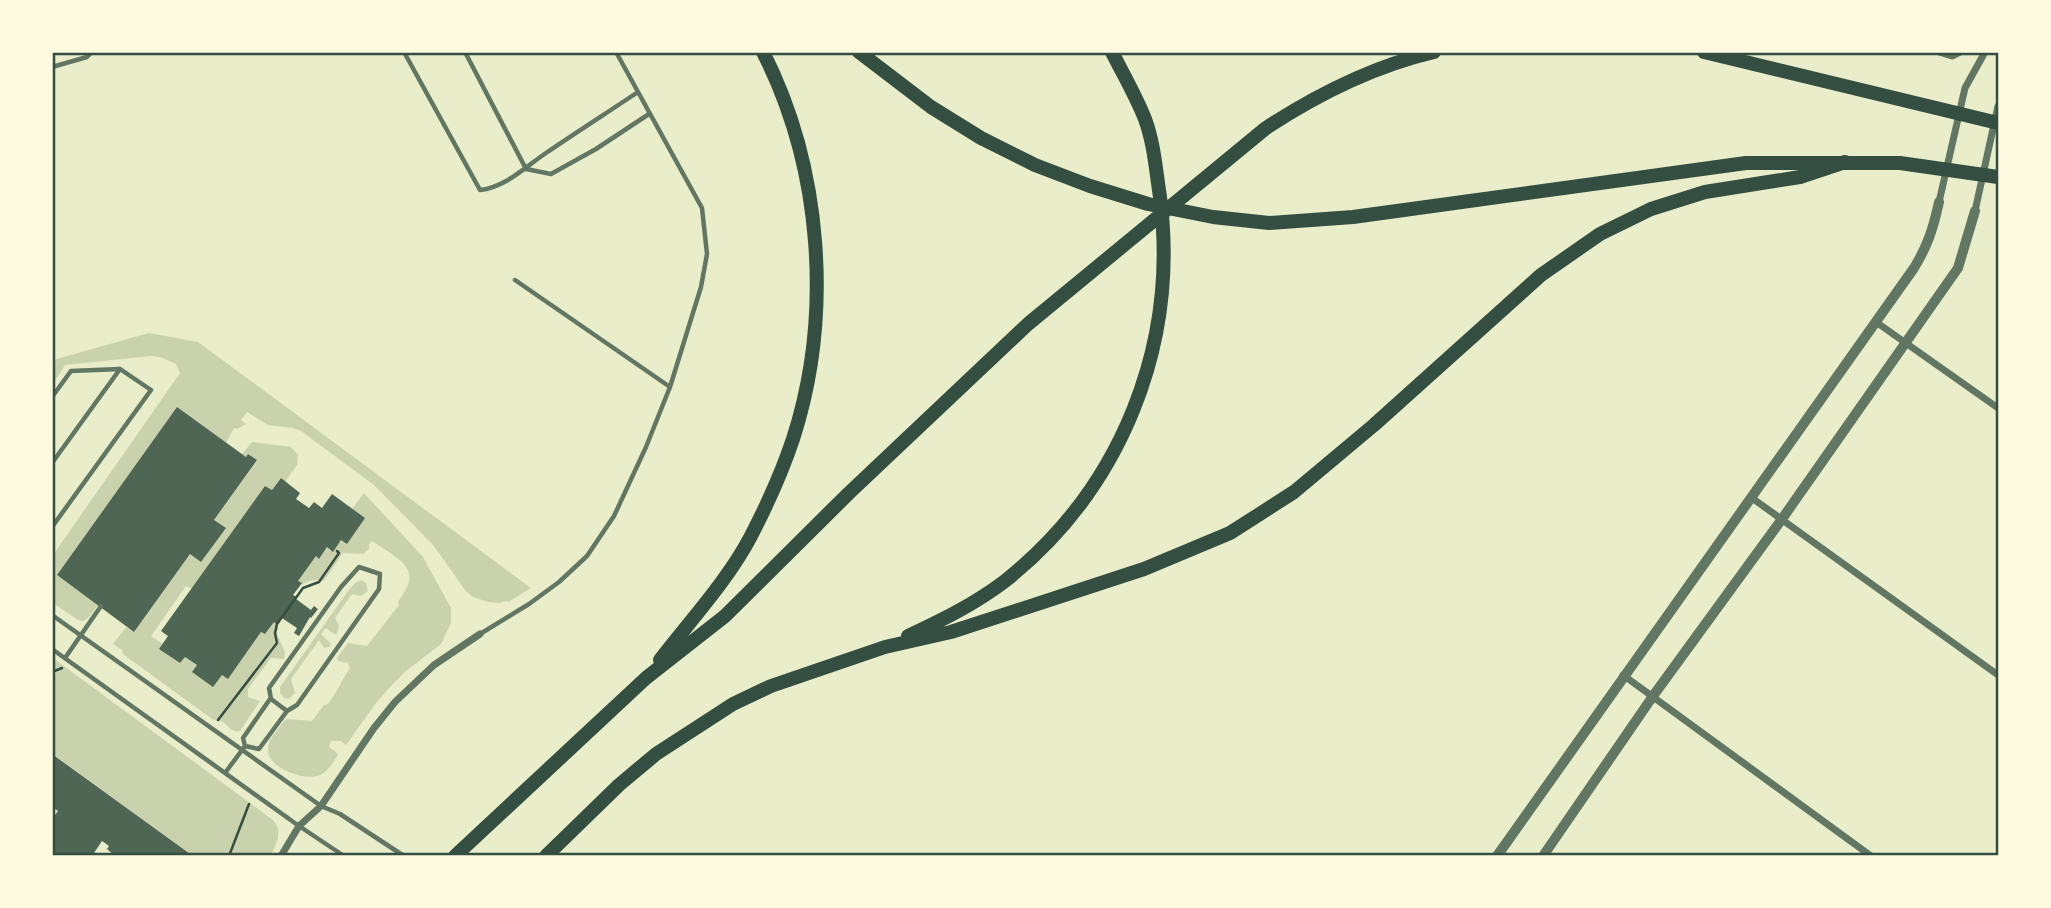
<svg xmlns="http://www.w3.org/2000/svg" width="2051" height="908" font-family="Signika,sans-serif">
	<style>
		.green { fill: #cad2ad }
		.building { fill: #4f6655 }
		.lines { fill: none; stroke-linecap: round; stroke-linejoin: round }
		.path { stroke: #344e41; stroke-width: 2.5 }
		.service { stroke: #617663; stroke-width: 4.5 }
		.minor { stroke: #617663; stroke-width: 7 }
		.tertiary { stroke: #617663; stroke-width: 10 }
		.motorway { stroke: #344e41; stroke-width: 14 }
		.neatline { fill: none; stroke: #344e41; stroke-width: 2.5 }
	</style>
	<rect width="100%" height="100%" fill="#e9edc9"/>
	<path class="green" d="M149,333L198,342L531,588L508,602L506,601L499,603L488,602L473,597L465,590L434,546L374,485L301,431L293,428L268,425L247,412L241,420L246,424L237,429L234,428L226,443L177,408L57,575L98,605L88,618L83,621L78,620L53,603V555L180,373L176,364L160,357L152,356L65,365L53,384V360Z
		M252,442L291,447L298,455L297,465L285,482L280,479L272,490L265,486L192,589L186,586L151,636L163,644L160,649L180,663L185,657L197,665L228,678L261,632L265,634L274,622L278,626L277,634L285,652L284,659L271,658L248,689V697L260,701L240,731C229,733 229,724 221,721C218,720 214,720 212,719L123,654L122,650L113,644L126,627L134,632L190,554L201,562L225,528L214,520L257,461L249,454L246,457L242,454Z
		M364,493L423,557L451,608V623L441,644L406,671L390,687L376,703L346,745L341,741H331L329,747L336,752L338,755C333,763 328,771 320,775C304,782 266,767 268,749C268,739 279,729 284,721L287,719L312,721L324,705L328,704C337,692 342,680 350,668L348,663L338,661L337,658L348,643L367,646L399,605L398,602C402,595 408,588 409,581C414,563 384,550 372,541L369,544V549L363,554L343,553L324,581C316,579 308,580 302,585L298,581L316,556L319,558L327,547L333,551L341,540L365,518L352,509Z
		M361,580L366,583L368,591L361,596L352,594L335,618L339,626L337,634H334L326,628L321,634L331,644L329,647L324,648L319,640L291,679L295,693L289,699L284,698L280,693V687L348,591L355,583Z
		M53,658L273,820C283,832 277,842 271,855H192L53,754L52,678L56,673L53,669Z"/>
	<path class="building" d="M177,407L246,457L248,454L257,460L214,520L226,528L201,562L190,554L134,632L57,575Z
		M281,478L300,493L296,499L309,508L314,502L322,508L332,494L365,518L347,544L341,540L333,552L327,547L319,559L316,556L298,581L302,583L293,595L297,597L296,599L311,610L314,606L318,609L311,618L310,617L299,636L294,633L297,628L282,618L277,625L274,622L265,634L261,632L228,679L222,675L213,687L192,672L197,665L185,657L180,663L159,649L168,636L161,631L265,486L272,490Z
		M52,754L193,856H115L107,849L109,846L102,841L92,856H52V819L58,811L52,807Z"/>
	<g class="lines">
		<path class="path" d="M52,672L62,668
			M218,720L277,643L275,633L277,624L303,588L319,582L339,553L337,551
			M229,856L249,804"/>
		<path class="service" d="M404,52L480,190C506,187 525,167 546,153C577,132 608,112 638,92
			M465,52L526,169L551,174L596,149L649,114
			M52,67L87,57L92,52
			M515,280L670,387
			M52,397L71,371L120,369L52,463
			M52,527L151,390L120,369
			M52,615L321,806L340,814L404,856
			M480,634L529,604L559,582L587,556L614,516L646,447L670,387L701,287L707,254L702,208L616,52
			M52,649L299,826L344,856
			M65,658L101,606
			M245,746L259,749L287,711L297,705L379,589L380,574L359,567L341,587L269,688L271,699L287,711
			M225,773L245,746L243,738L270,699"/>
		<path class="minor" d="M1939,52L1952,56L1960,52
			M1939,202L1965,88L1985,52
			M1975,211L1998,106
			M1876,322L1998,408
			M1752,498L1998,675
			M1623,675L1871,856
			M281,856L299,826L321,806L374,728L395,702L434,665L480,634"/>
		<path class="tertiary" d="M1497,856L1914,268C1928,245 1933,229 1939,202
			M1543,856L1653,696L1782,519L1958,268L1975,211"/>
		<path class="motorway" d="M859,52L931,107L981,138L1035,165L1090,186L1148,204L1213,217L1269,223L1353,217L1746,163H1900L1998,177
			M1704,52L1998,123
			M908,636C942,620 975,604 1005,581C1122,488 1179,344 1160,197C1156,171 1154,143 1145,119C1136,96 1123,74 1112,52
			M660,660C690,621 728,580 751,536C767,505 782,472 793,439C833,315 822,168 763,52
			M455,856L646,678L725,616L849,493L1028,324L1266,128C1318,94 1374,66 1434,52
			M546,856L619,785L656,754L733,704L771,686L885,647L951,632L1144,569L1230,533L1294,492L1374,425L1541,275L1600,234L1651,209L1705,192L1800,177L1845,162"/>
	</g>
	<rect width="2051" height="908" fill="none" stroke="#fefae0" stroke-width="108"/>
	<rect x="54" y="54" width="1943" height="800" class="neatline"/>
</svg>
